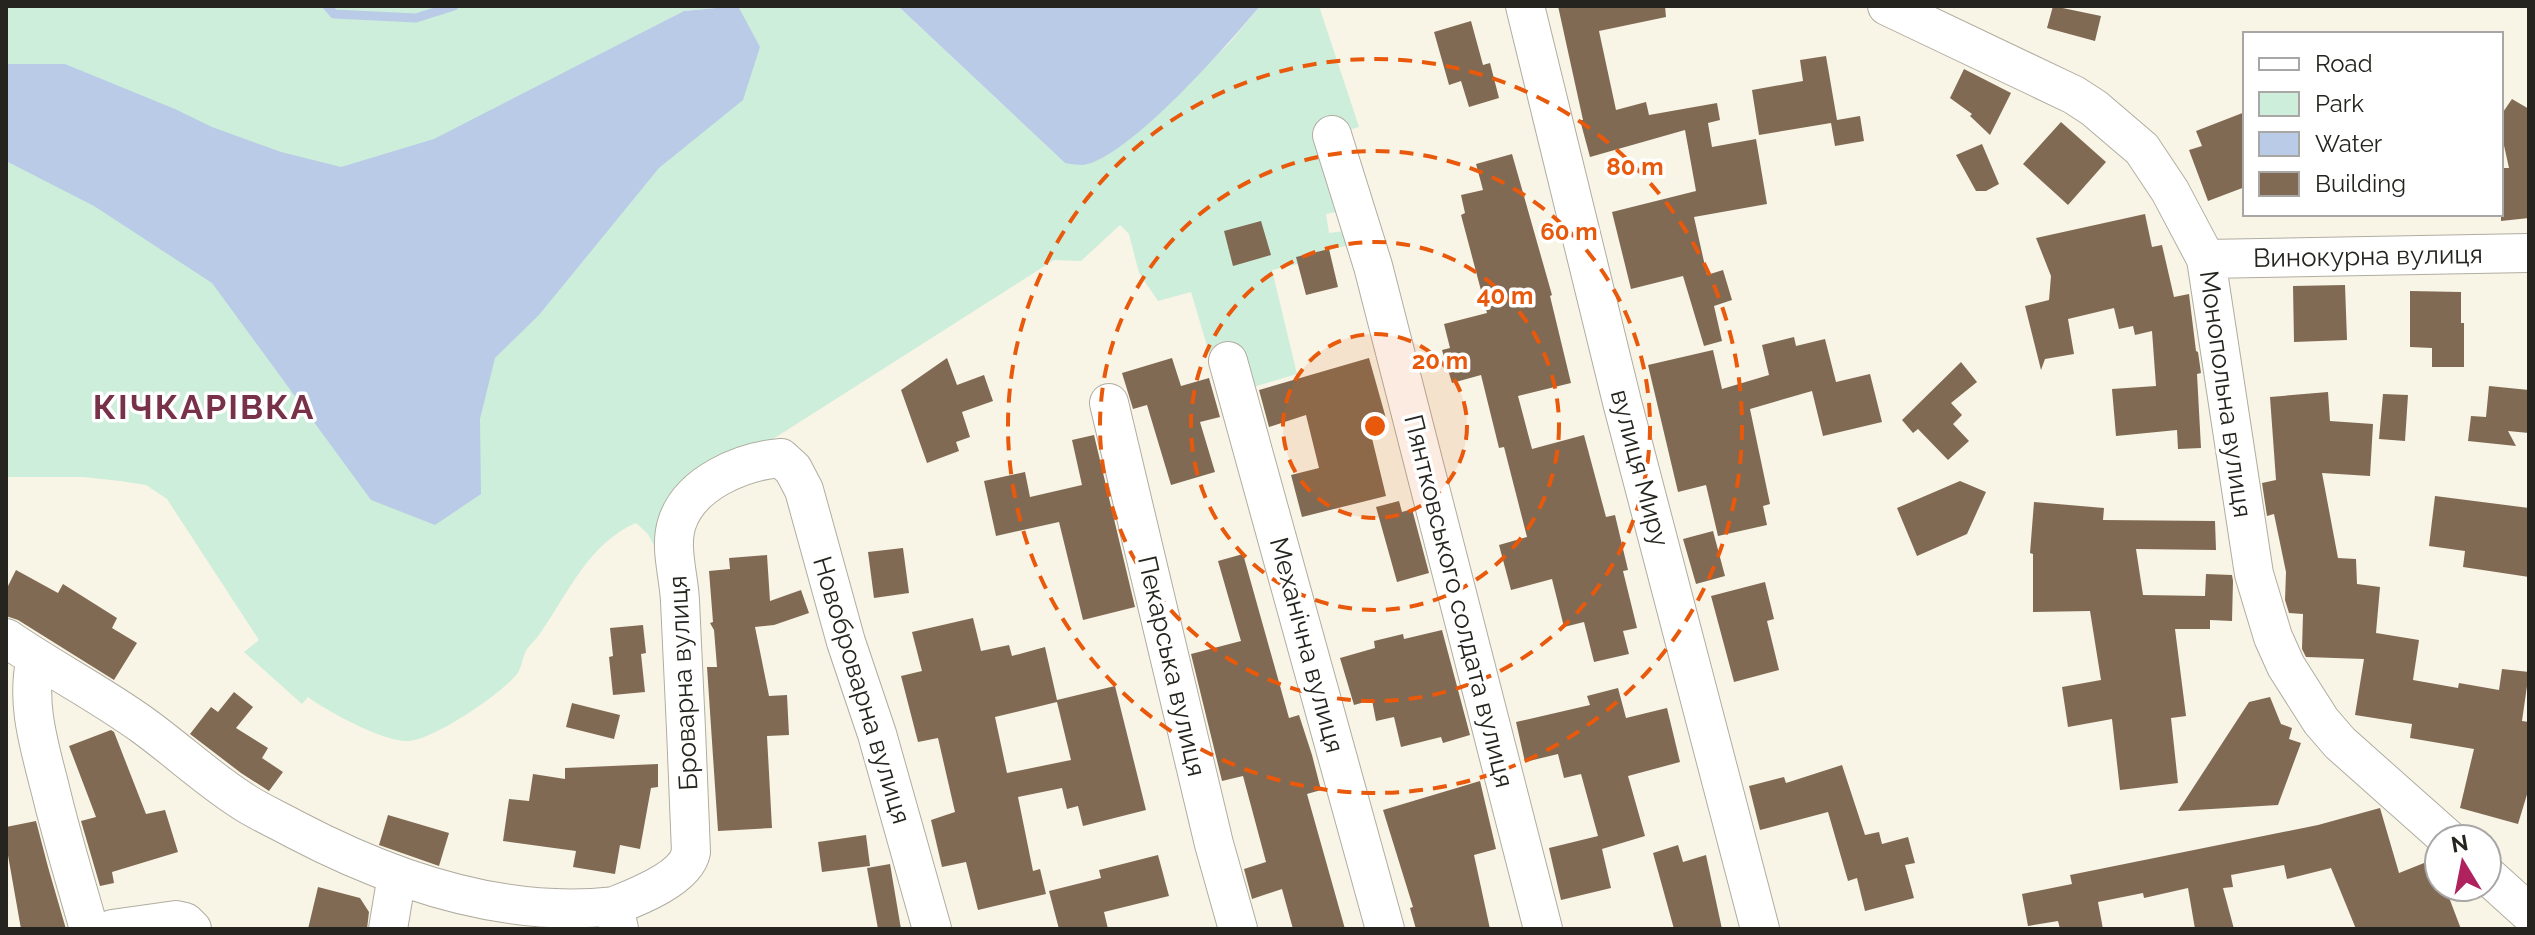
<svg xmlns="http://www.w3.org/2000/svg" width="2535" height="935" font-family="Raleway,sans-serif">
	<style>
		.green { fill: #cdeeda }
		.water { fill: #bacbe8 }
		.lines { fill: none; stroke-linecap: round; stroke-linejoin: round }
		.stream { stroke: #bacbe8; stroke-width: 9 }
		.building { fill: #816a53; fill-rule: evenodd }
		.minor-casing { stroke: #b0ada0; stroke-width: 40 }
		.minor { stroke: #fff; stroke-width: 38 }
		.ring { fill: none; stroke: #e8590c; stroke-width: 4; stroke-dasharray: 14 10 }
		.labels { text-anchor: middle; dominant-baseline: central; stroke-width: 7; stroke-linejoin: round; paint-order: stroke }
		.street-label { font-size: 26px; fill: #25241e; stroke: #fff }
		.district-label { font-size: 34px; font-weight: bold; letter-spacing: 2px; fill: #773149; stroke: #fff }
		.centre { fill: #e8590c; stroke: #fff; stroke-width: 4 }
		.ring-label { font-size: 24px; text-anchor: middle; font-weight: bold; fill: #e8590c; stroke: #fff; stroke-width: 7; stroke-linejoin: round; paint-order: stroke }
	</style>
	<rect width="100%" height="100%" fill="#f8f5e7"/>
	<path class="green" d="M6,6H738L684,11L566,72L738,6H898L1065,163L1155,117L1232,40L1260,6H1319L1359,127L1321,138L1341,211L1326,214L1329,233L1345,231L1350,245L1297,257L1298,264L1272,270L1297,374L1250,388L1213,366L1191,292L1158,301L1139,273L1129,234L1120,225L1081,261L1054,260L660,511L662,559L647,533L636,523C589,543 568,593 541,632C537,639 530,644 526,651C522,658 522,668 517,674C501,694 433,740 408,741C384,742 328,712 308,697L302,704L244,652L259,640L167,499L146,485L120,481L84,477H6Z"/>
	<path class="water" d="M738,6L760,47L743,100L659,168L539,315L495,358L480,419L481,494L435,525L371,500L212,283L94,206L6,161V64H65L175,109L212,127L281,152L341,167L434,139L684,11Z
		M898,6H1260C1229,43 1128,159 1083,165C1078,165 1071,164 1065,163Z"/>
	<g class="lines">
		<path class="stream" d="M327,6L334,14L416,18L454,6"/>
	</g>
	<path class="building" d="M1558,6H1665L1666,17L1599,31L1616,110L1646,102L1649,115L1717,103L1720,120L1708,123L1712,147L1756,139L1767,204L1694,217L1707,275L1723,270L1732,300L1714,306L1722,341L1704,346L1683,276L1631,289L1612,212L1696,191L1685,130L1590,157L1580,120H1583Z
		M2053,6L2101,16L2095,41L2047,28Z
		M1471,21L1483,65L1490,63L1499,98L1469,107L1461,81L1449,85L1434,32Z
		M1826,56L1837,120L1860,116L1864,141L1835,146L1831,123L1759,135L1752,90L1803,81L1800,60Z
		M1964,69L2011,93L1990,135L1970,116L1972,114L1950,98Z
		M2512,99L2529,109V218L2501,221V168H2509L2501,132V115Z
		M2245,112V187L2208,201L2189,150L2202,146L2196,131Z
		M2061,122L2106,162L2068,205L2023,164Z
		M1982,144L1999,184L1986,191H1976L1956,155Z
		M1512,154L1552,295L1550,296L1571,383L1518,396L1532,449L1584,435L1606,517L1615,515L1628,570L1623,571L1637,628L1623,631L1629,654L1594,662L1584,622L1564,627L1552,579L1511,590L1499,545L1527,537L1504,447L1499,448L1481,375L1452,383L1442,350L1450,348L1444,324L1487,313L1461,215L1465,213L1461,195L1483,190L1476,164Z
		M2145,214L2152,247L2162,245L2174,297L2189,294L2196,351L2198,352L2201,373L2197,374L2201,448L2178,449L2177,430L2116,436L2112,389L2156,386L2152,331L2135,335L2133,326L2119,329L2114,308L2068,319L2074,354L2045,359L2041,370L2025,306L2049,300L2051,276L2036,238Z
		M1261,221L1271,255L1233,266L1224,231Z
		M1329,249L1338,287L1306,295L1296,257Z
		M2345,285L2347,340L2294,342L2293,286Z
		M2410,291L2461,292V323H2464V367H2432V348L2410,347Z
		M1794,337L1796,346L1825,339L1836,382L1870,374L1882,422L1823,436L1812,391L1750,409L1770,504L1763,506L1767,525L1718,536L1706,485L1678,492L1648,365L1713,350L1722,389L1769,375L1762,345Z
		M947,358L957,385L984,375L993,401L962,412L970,437L956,442L959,451L927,463L901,390Z
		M1172,358L1181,386L1209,378L1220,417L1200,422L1215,472L1171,485L1147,405L1133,409L1122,373Z
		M1369,358L1387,422L1369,426L1386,496L1302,517L1291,475L1319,468L1306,415L1269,427L1259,390Z
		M1961,362L1977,382L1951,403L1962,415L1953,424L1969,441L1948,460L1918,429L1913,433L1902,420Z
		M2489,386L2529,390V433L2508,431L2516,446L2468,441L2471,416L2486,417Z
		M2328,392L2330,421L2373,424L2370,476L2322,473L2338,558L2356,559L2357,584L2380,587L2376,633L2419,640L2413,680L2458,688L2459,683L2499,690L2502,669L2529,672L2522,721L2529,722V788L2518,824L2460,808L2474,749L2410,738L2412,724L2355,715L2364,659L2306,657L2302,649L2303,614L2289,613L2285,600L2286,572L2274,514L2267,516L2262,483L2276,480L2270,397Z
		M2383,394L2408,395L2405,441L2379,439Z
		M1094,435L1135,607L1083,620L1059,522L996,536L984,481L1025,472L1030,497L1082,485L1072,440Z
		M1960,481L1986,492L1967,534L1917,556L1897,508Z
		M2435,496L2529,508V577L2463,567L2465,551L2429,546Z
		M1399,501L1402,512L1412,509L1429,573L1397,582L1376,507Z
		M2034,502L2104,508L2103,520L2215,521L2216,550L2136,549L2143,595L2205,596L2206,574L2232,575L2233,581L2232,621L2210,620V629H2175L2186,716L2171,718L2178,783L2120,790L2112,719L2068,727L2062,687L2101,680L2090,611L2033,612V554L2030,553Z
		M1713,531L1725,576L1696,584L1683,539Z
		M903,548L909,593L874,598L868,552Z
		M1243,554L1289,718L1299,715L1312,755L1321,790L1307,794L1345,929H1293L1282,889L1252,899L1244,869L1266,862L1243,776L1222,781L1191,654L1241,641L1218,561Z
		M767,555L770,601L801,590L809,613L774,625L755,627L769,696L787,695L789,735L767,736L772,828L718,831L707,667H717L714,630L710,623L713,622L709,571L730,569L729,558Z
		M16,570L58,593L63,584L117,618L112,628L137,643L114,680L18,620L6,616V590Z
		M1765,582L1774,619L1767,621L1779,670L1734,682L1711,596Z
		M973,618L981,651L1009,645L1012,656L1045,647L1057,700L1115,686L1146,810L1083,826L1078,806L1067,809L1062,788L1018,797L1033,871L1040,869L1046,894L978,910L966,862L942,867L931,820L955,812L938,738L918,742L901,676L922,671L912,632ZM1057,702L1071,760L1007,773L995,717Z
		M643,625L646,653L641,654L645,692L613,695L609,657L613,656L610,628Z
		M1442,630L1470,735L1443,743L1441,737L1401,747L1394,717L1376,721L1372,700L1354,705L1340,658L1375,648L1374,641L1403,634L1404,639Z
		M1618,688L1626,718L1667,708L1680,762L1628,776L1645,836L1602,849L1611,888L1561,900L1549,848L1598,836L1581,774L1564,778L1558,754L1525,762L1516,722L1590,705L1587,696Z
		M234,692L253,707L236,728L268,748L262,758L283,772L269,791L241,773L190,734L211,707L218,712Z
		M2270,697L2281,724L2292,728L2289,739L2301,743L2278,805L2178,811L2249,702Z
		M572,703L620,715L614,739L566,727Z
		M111,730L114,732L146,814L165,810L178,852L112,872L114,883L100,886L81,821L96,817L69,746Z
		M658,764V787L651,788L640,849L620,845L615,874L573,867L576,851L503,841L509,799L529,801L533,774L565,779V768Z
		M1842,765L1865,835L1879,832L1882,844L1908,837L1915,863L1905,865L1914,898L1865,911L1857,878L1848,881L1828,812L1760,830L1749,786L1784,777L1786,783Z
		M1480,781L1496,849L1474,855L1490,929H1416L1410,908L1413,907L1383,810Z
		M2380,808L2399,873L2434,859L2439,871V887H2445L2461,929H2356L2331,868L2287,879L2284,865L2231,875L2233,887L2223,888L2234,929H2195L2188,888L2144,898L2143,893L2098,902L2103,929H2060L2058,921L2028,926L2022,894L2072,884L2070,875L2318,825Z
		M388,815L449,833L439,866L379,845Z
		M36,821L48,867L66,929H21L6,844V827Z
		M866,835L870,866L822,872L818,842Z
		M1678,845L1683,862L1706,855L1722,929H1674L1653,853Z
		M1158,855L1169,896L1104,912L1108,929H1059L1049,891L1101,878L1099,870Z
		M890,864L901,929H878L867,868Z
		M318,887L360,898L369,912L367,929H308Z"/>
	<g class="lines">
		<g class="minor-casing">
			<path id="minor" d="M1525,6L1622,402L1760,929
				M1887,6L2074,95L2094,108L2142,149L2170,191L2206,259L2254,574L2273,637L2286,666L2321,721L2340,743L2448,839
				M1332,135L1373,266L1543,929
				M2206,259L2529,253
				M1228,361L1385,929
				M1109,403L1214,844L1238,929
				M6,638C51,669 100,694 144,726C177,750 207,778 241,800C257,811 276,819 294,829C391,880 502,919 614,906
				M36,658C25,703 40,748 51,792C62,838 76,883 89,929
				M2487,875L2529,913
				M112,929L176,920L185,922L192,929
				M388,929L397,875
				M619,929L614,906C637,897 686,878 691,852C688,768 684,685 680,601C679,576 669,547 677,523C690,483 742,461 781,458L793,469L804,490L846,642L877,734L932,929"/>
		</g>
		<use href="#minor" class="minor"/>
	</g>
	<circle cx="1375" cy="426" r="92" fill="#e8590c" fill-opacity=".12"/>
	<g class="ring">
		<circle cx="1375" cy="426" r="92"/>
		<circle cx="1375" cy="426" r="184"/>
		<circle cx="1375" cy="426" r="275"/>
		<circle cx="1375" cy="426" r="367"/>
	</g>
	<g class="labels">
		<g class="street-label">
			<text transform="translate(2368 256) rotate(-1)">Винокурна вулиця</text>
			<text transform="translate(2226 394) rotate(82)">Монопольна вулиця</text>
			<text transform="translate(1640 468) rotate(75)">вулиця Миру</text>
			<text transform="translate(1459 601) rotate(76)">Пянтковського солдата вулиця</text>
			<text transform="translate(1307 645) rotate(75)">Механічна вулиця</text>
			<text transform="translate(1172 666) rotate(77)">Пекарська вулиця</text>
			<text transform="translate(683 683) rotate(-93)">Броварна вулиця</text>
			<text transform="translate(862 690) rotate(73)">Новоброварна вулиця</text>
		</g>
		<g class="district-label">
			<text x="204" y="407">КІЧКАРІВКА</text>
		</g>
	</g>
	<circle cx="1375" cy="426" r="12" class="centre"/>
	<g class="ring-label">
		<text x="1635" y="175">80 m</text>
		<text x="1569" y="240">60 m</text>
		<text x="1505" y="304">40 m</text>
		<text x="1440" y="369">20 m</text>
	</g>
	<rect width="2535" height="935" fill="none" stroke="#25241e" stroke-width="16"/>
	<rect x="2243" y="32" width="260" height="184" fill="#ffffff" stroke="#a8a7a5" stroke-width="2"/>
	<rect x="2259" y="58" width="40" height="12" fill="#ffffff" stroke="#a8a7a5" stroke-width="2"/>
	<text x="2315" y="72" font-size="24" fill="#25241e">Road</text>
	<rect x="2259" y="92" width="40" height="24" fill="#cdeeda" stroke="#a8a7a5" stroke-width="2"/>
	<text x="2315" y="112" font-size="24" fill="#25241e">Park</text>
	<rect x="2259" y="132" width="40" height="24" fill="#bacbe8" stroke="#a8a7a5" stroke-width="2"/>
	<text x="2315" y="152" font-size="24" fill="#25241e">Water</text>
	<rect x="2259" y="172" width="40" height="24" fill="#816a53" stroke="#a8a7a5" stroke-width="2"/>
	<text x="2315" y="192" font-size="24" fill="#25241e">Building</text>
	<g transform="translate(2463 863) rotate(350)"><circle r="38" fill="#ffffff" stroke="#a8a7a5" stroke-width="2"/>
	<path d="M0-6L14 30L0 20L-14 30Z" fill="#af225d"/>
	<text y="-12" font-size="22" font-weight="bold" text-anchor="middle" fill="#25241e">N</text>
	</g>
</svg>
